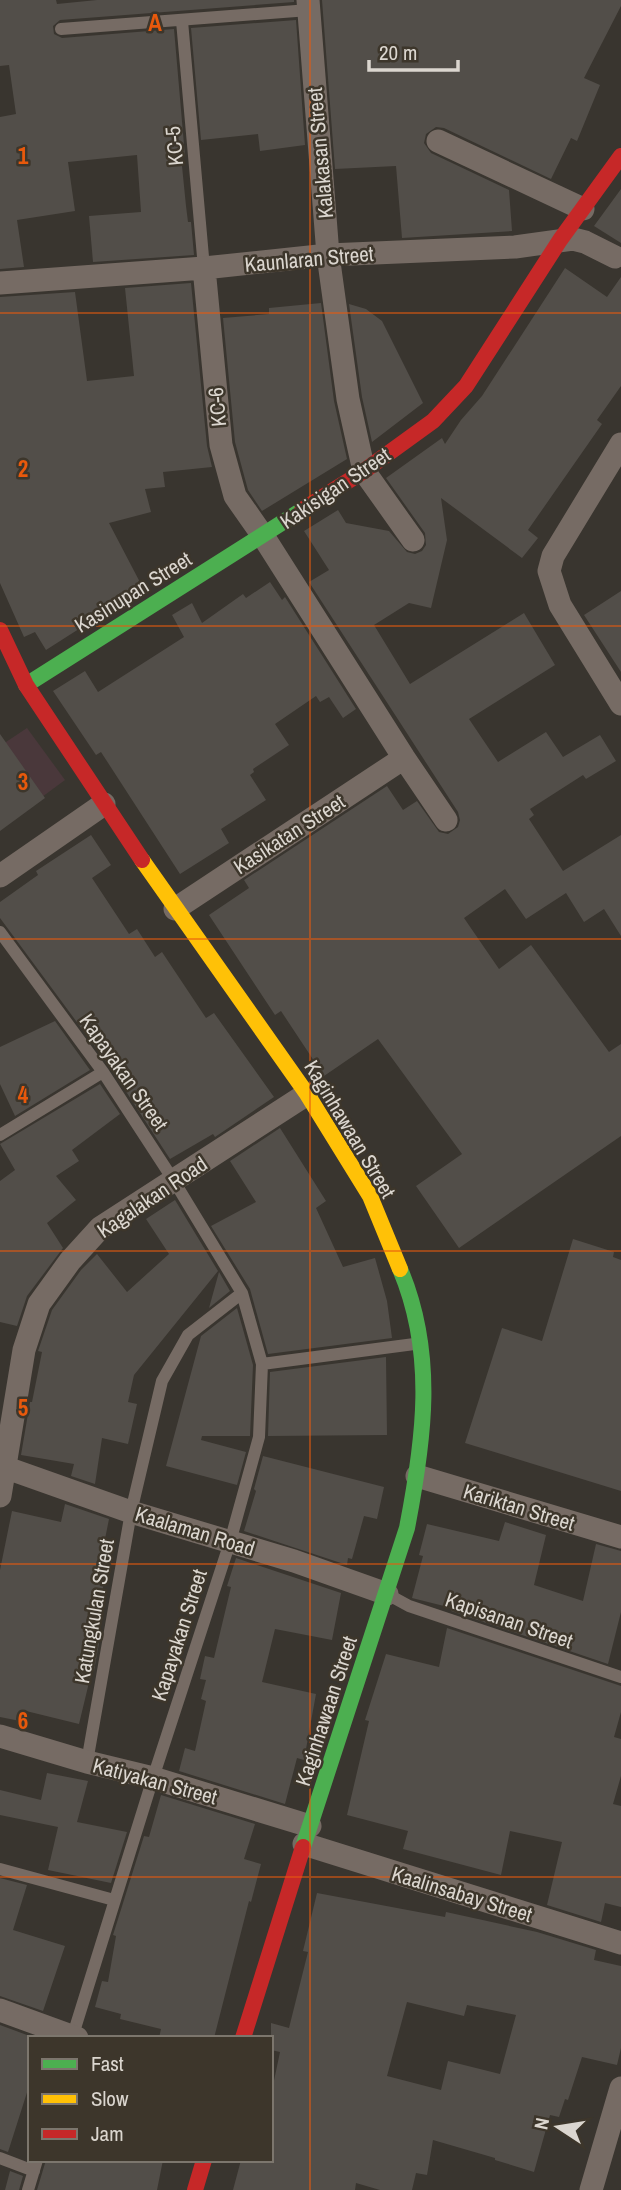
<svg xmlns="http://www.w3.org/2000/svg" width="621" height="2190" font-family="'Archivo Narrow',sans-serif">
	<style>
		.education { fill: #4a383b }
		.building { fill: #524e49; fill-rule: evenodd }
		.lines { fill: none; stroke-linecap: round; stroke-linejoin: round }
		.lane { stroke: #766b64; stroke-width: 12 }
		.street { stroke: #766b64; stroke-width: 23 }
		.fast { stroke: #4caf50; stroke-width: 16 }
		.slow { stroke: #ffc107; stroke-width: 16 }
		.jam { stroke: #c62828; stroke-width: 16 }
		.grid { fill: none; stroke: #e8590c; stroke-width: 2; stroke-opacity: 0.55 }
		.labels { text-anchor: middle; dominant-baseline: central; stroke-width: 5; stroke-linejoin: round; paint-order: stroke }
		.street-label { font-size: 21px; fill: #dbd6cf; stroke: #3d362b }
		.grid-label { font-size: 23px; text-anchor: middle; font-weight: bold; fill: #e8590c; stroke: #3d362b; stroke-width: 5; stroke-linejoin: round; paint-order: stroke }
	</style>
	<rect width="100%" height="100%" fill="#39352f"/>
	<path class="education" d="M27,728L65,780L0,828V746Z"/>
	<path class="building" d="M0,0H56L57,4L97,0H294V2L60,20L53,26L54,34L62,38L174,29L185,156H181L186,206L188,222H191L194,255L93,262L89,216L141,212L137,155L68,162L75,211L17,220L24,267L0,269V117L16,114L9,65L0,66Z
		M322,0H621V6L584,78L600,85L577,141L571,138L551,179L444,128L436,127L426,134L424,143L431,153L509,190L512,231L402,238L396,166L335,169Z
		M296,20L305,145L260,151L258,134L201,140L191,28Z
		M621,189V243L594,226Z
		M565,268L607,297L621,277V386L597,420L602,424L528,530L538,538L522,558L441,498L447,540L431,608L409,603L374,625L410,684L524,613L555,665L469,719L498,762L546,732L563,757L600,735L616,761L586,779L583,775L530,809L534,815L529,819L563,871L621,835V936L604,909L584,922L566,893L526,919L505,889L464,918L499,969L531,945L609,1052L621,1044V1136L459,1248L416,1186L462,1154L378,1039L324,1076L281,1011L275,1015L209,915L249,888L244,880L387,786L403,810L417,801L439,832L448,834L458,827L460,820L458,812L309,582L329,570L304,531L338,510L346,523L389,531L407,552L415,554L422,551L426,545L425,533L386,478L442,438L445,444L461,420L482,396Z
		M191,283L207,446L212,467L163,472L165,487L145,489L151,512L109,523L143,588L46,650L35,632L24,637L0,583V297L75,292L87,381L134,376L125,288Z
		M321,303L334,401L347,459L262,511L248,490L235,442L223,318L269,314V308Z
		M349,304L366,309L382,321L423,403L372,442L362,397Z
		M270,582L282,600L285,597L356,709L343,718L329,697L320,702L316,696L275,724L289,745L253,769L254,772L250,775L266,800L221,829L229,843L180,874L101,752L96,755L53,691L85,671L98,692L184,637L172,615L192,603L202,623L243,594L246,598Z
		M621,591V672L584,615Z
		M0,734L45,798L0,831Z
		M91,835L111,865L92,878L129,934L137,929L155,957L162,952L206,1018L214,1013L274,1097L215,1137L213,1134L170,1159L110,1067L0,918V902L38,875L36,871Z
		M55,1021L90,1070L15,1116L0,1084V1047Z
		M100,1084L120,1114L72,1150L79,1161L56,1176L76,1200L47,1223L63,1248L27,1296L17,1326L0,1322V1181L15,1170L0,1144Z
		M280,1128L326,1201L316,1208L343,1267L375,1258L387,1301L392,1338L268,1354L250,1289L211,1226L256,1202L230,1161Z
		M175,1200L218,1271L134,1375L128,1402L137,1404L128,1444L102,1438L95,1484L71,1476L74,1464L21,1455L30,1402H32L42,1352L38,1351L52,1310L81,1270L97,1254L127,1292L169,1254L146,1219Z
		M573,1239L614,1252L613,1257L621,1260V1491L465,1443L502,1328L542,1341Z
		M219,1272L230,1291L209,1308Z
		M237,1308L253,1365L250,1436H202L201,1440L246,1452L237,1485L166,1466L201,1336Z
		M386,1357L387,1435L268,1436L270,1372Z
		M263,1456L384,1487L377,1519L364,1516L352,1559L348,1558L347,1565L244,1531L256,1491L254,1489Z
		M65,1504L109,1519L103,1549L111,1551L91,1641L99,1643L94,1671L92,1670L79,1724L22,1710L20,1721L0,1717V1570L12,1511L61,1522Z
		M505,1522L546,1535L534,1585L583,1601L596,1544L621,1551V1612L608,1664L451,1611L452,1608L412,1598L423,1556L419,1555L427,1524L499,1541Z
		M236,1558L341,1593L332,1640L275,1629L262,1682L316,1694L304,1760L297,1758L285,1804L179,1771L185,1748L195,1751L206,1701L201,1699L206,1680L200,1679L205,1656L214,1658L231,1587L227,1586Z
		M447,1628L621,1686V1712L614,1737L621,1739V1776L613,1804L621,1806V1907L605,1903L601,1922L547,1905L562,1842L510,1831L501,1875L403,1849L408,1831L347,1815L369,1721L365,1720L386,1654L439,1667Z
		M47,1773L88,1781L77,1822L127,1832L111,1883L48,1870L58,1827L0,1815V1790L41,1800Z
		M161,1795L255,1824L244,1859L261,1864L251,1902L249,1901L214,2038H159L161,2029L120,2019L121,2014L95,2007L102,1981L108,1982L116,1936L113,1935L144,1836L149,1837Z
		M0,1878L27,1885L13,1930L65,1946L43,2011L0,1996Z
		M317,1893L445,1917L446,1912L537,1932L596,1950L594,1960L621,1966V2048L617,2065L582,2057L568,2100L565,2099L559,2117L550,2115L534,2172L495,2160V2158L433,2140L427,2175L416,2173L412,2190H380L356,2183L355,2190H233L241,2160H271V2095L280,2052L271,2050V2023L289,2028L308,1952L303,1951ZM407,2002L464,2016L467,2005L516,2015L500,2074L448,2061L441,2090L387,2076Z
		M0,2025L35,2038H30V2083L8,2152L0,2149Z
		M46,2160H163L157,2190H37Z
		M10,2171L23,2176L19,2190H5Z"/>
	<g class="lines">
		<path class="lane" d="M182,21L204,268
			M61,29L309,10
			M0,932L103,1072L174,1181L242,1293L262,1364L259,1437L230,1542L153,1778L72,2038
			M0,1135L103,1072
			M262,1364L422,1343
			M387,1594L409,1606L621,1677
			M87,1762L131,1512L162,1381L188,1335L242,1293
			M0,1869L114,1900
			M0,2158L34,2171
			M28,2190L37,2160"/>
		<path class="street" d="M308,0L328,255L348,399L364,471L413,540
			M438,141L583,209
			M204,268L221,445L235,496L263,536L404,758L446,820
			M0,283L204,268L328,255L515,247L573,239L585,242L615,257
			M621,444L553,556L549,571L560,605L621,704
			M0,876L104,804
			M175,909L404,758
			M4,1467L131,1512L294,1561L387,1594
			M417,1476L621,1537
			M0,1496L24,1350L39,1304L70,1261L100,1228L307,1094
			M0,1736L87,1762L153,1778L310,1826
			M304,1844L621,1943
			M0,2010L77,2038
			M591,2190L621,2088"/>
		<path class="fast" d="M26,685L302,510
			M303,1847L407,1528C424,1440 436,1354 400,1269"/>
		<path class="slow" d="M142,860L307,1094L370,1196L400,1269"/>
		<path class="jam" d="M302,510L364,471L433,421L466,386L560,240L621,156
			M0,630L26,685L142,860
			M243,2038L303,1847
			M195,2190L204,2160"/>
	</g>
	<path class="grid" d="M310,0V2190M0,313H621M0,626H621M0,939H621M0,1251H621M0,1564H621M0,1877H621"/>
	<g class="labels">
		<g class="street-label">
			<text transform="translate(174 146) rotate(-95)">KC-5</text>
			<text transform="translate(320 153) rotate(-95)">Kalakasan Street</text>
			<text transform="translate(309 259) rotate(-5)">Kaunlaran Street</text>
			<text transform="translate(217 407) rotate(-95)">KC-6</text>
			<text transform="translate(335 488) rotate(-34)">Kakisigan Street</text>
			<text transform="translate(133 592) rotate(-32)">Kasinupan Street</text>
			<text transform="translate(289 834) rotate(-33)">Kasikatan Street</text>
			<text transform="translate(124 1072) rotate(55)">Kapayakan Street</text>
			<text transform="translate(350 1129) rotate(59)">Kaginhawaan Street</text>
			<text transform="translate(152 1197) rotate(-34)">Kagalakan Road</text>
			<text transform="translate(519 1507) rotate(17)">Kariktan Street</text>
			<text transform="translate(195 1531) rotate(17)">Kaalaman Road</text>
			<text transform="translate(94 1611) rotate(-80)">Katungkulan Street</text>
			<text transform="translate(509 1620) rotate(19)">Kapisanan Street</text>
			<text transform="translate(179 1635) rotate(-72)">Kapayakan Street</text>
			<text transform="translate(326 1711) rotate(-72)">Kaginhawaan Street</text>
			<text transform="translate(155 1781) rotate(15)">Katiyakan Street</text>
			<text transform="translate(462 1894) rotate(17)">Kaalinsabay Street</text>
		</g>
	</g>
	<g class="grid-label">
		<text x="155" y="31">A</text>
		<text x="23" y="164">1</text>
		<text x="23" y="477">2</text>
		<text x="23" y="790">3</text>
		<text x="23" y="1103">4</text>
		<text x="23" y="1416">5</text>
		<text x="23" y="1729">6</text>
	</g>
	<rect x="28" y="2036" width="245" height="126" fill="#3d362b" stroke="#7c766d" stroke-width="2"/>
	<rect x="42" y="2059" width="35" height="10" fill="#4caf50" stroke="#7c766d" stroke-width="2"/>
	<text x="91" y="2071" font-size="21" fill="#dbd6cf">Fast</text>
	<rect x="42" y="2094" width="35" height="10" fill="#ffc107" stroke="#7c766d" stroke-width="2"/>
	<text x="91" y="2106" font-size="21" fill="#dbd6cf">Slow</text>
	<rect x="42" y="2129" width="35" height="10" fill="#c62828" stroke="#7c766d" stroke-width="2"/>
	<text x="91" y="2141" font-size="21" fill="#dbd6cf">Jam</text>
	<g transform="translate(558 2127) rotate(282)" stroke="#3d362b" stroke-width="5" paint-order="stroke">
	<path d="M0-5L12 26L0 18L-12 26Z" fill="#dbd6cf"/>
	<text y="-10" font-size="19" font-weight="bold" text-anchor="middle" fill="#dbd6cf">N</text>
	</g>
	<path d="M369 60v10h89v-10" fill="none" stroke="#dbd6cf" stroke-width="3.5"/>
	<text x="379" y="60" font-size="21" fill="#dbd6cf" stroke="#3d362b" stroke-width="5" paint-order="stroke">20 m</text>
</svg>
